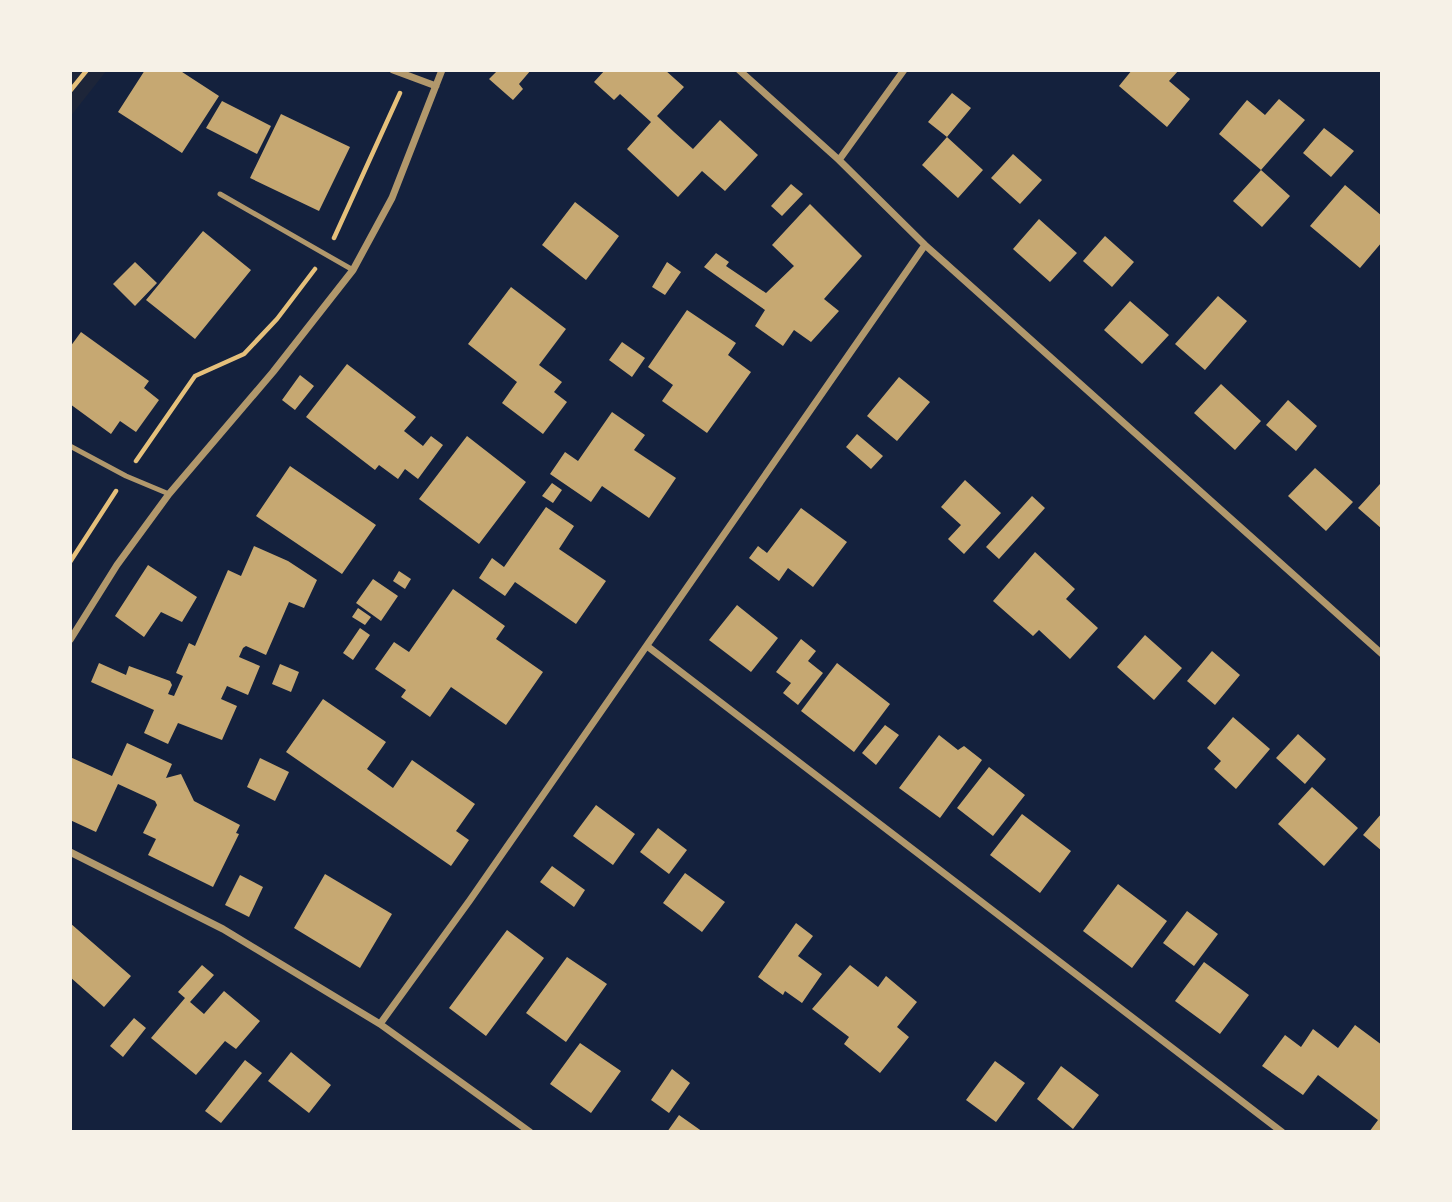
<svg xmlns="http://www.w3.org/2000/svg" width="1452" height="1202" font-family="'Nunito Sans',sans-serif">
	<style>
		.green { fill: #1d2539 }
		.building { fill: #c6a872 }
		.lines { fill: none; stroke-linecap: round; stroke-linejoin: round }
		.path { stroke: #e5c07b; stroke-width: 4.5 }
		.service { stroke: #b1986c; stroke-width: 5 }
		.minor { stroke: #b1986c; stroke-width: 7 }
	</style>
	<rect width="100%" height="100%" fill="#14213d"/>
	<path class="green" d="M70,70H107L70,117Z"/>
	<path class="building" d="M145,70H179L219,96L182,153L118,112Z
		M498,70H531L519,84L523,89L513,100L489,79Z
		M605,70H665L684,87L657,116L674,132L693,149L720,120L758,155L725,191L702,171L678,197L627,149L651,122L620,94L614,100L594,82Z
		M1132,70H1179L1169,81L1190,99L1167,127L1119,86Z
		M952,93L971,108L947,137L928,122Z
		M1279,99L1305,120L1261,170L1219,134L1247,100L1265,115Z
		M222,101L271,126L257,154L206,128Z
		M281,114L350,147L319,211L250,178Z
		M1324,128L1354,151L1331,177L1303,153Z
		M947,137L983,170L958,198L922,165Z
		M1013,154L1042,180L1020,204L991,178Z
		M1261,170L1290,196L1262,227L1233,201Z
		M791,184L803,194L782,216L771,206Z
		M1345,185L1382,216V242L1360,268L1310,226Z
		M575,202L619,236L586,280L542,245Z
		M810,204L862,256L824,299L839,311L811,342L794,330L783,346L755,326L765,310L704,267L716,253L729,262L726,266L766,293L794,266L772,245Z
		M1039,219L1077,253L1050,282L1013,249Z
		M203,231L251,270L195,339L146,300Z
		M1105,236L1134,262L1112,287L1083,261Z
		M135,262L157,283L135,306L113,284Z
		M667,262L681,272L665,295L652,287Z
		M511,287L566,329L539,365L562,382L554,392L567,402L543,434L502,403L517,382L468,344Z
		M1218,296L1247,321L1205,370L1175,344Z
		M1130,301L1169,335L1142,364L1104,330Z
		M687,310L736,343L728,355L751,372L707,433L662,401L673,385L648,367Z
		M81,332L149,381L144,388L159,400L136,432L120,421L111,434L70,404V347Z
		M622,342L645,358L632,377L609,360Z
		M347,364L416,417L404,431L423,446L431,436L443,445L418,479L405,469L398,479L379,465L375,470L306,417Z
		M300,375L314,386L295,410L282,400Z
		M899,377L930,402L897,441L867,416Z
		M1221,384L1261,421L1235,450L1194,413Z
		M1288,400L1317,426L1296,451L1266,425Z
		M612,412L645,435L634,450L676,478L649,518L602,486L591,502L550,474L565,452L578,461Z
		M857,434L883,456L871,469L846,447Z
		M467,436L526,482L479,544L419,499Z
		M290,466L376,525L342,574L256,516Z
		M1315,468L1353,502L1326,531L1288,496Z
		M965,480L1001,513L964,554L948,539L961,525L941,507Z
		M552,483L562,490L553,503L542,496Z
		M1380,484L1382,485V529L1358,508Z
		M1032,496L1045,508L999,559L986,547Z
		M546,507L574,526L559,549L606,581L576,624L515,582L505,596L479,578L492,558L504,567Z
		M801,508L847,542L813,587L788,568L779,581L749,558L758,546L767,553Z
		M254,546L288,561L317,580L304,608L289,602L266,655L246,646L243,648L239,657L260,666L248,695L227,686L221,699L237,706L222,740L178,723L168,744L144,733L154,710L91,682L99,663L126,675L129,666L170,681L172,685L168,694L174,696L183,676L176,673L189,643L195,646L228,570L241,576Z
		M1035,552L1075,589L1066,599L1098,628L1070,659L1039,630L1033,636L993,601Z
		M148,565L197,597L182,622L161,612L144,637L115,616Z
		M399,571L411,579L405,589L393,581Z
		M373,579L398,596L381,621L356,603Z
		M453,589L505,626L496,639L543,672L506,725L451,687L430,717L401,697L406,690L375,669L394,642L409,652Z
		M737,605L778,638L751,672L709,640Z
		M358,608L371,617L365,625L352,617Z
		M360,628L370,635L353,660L343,653Z
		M1145,635L1182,668L1154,700L1117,667Z
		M801,639L816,651L808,661L823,673L798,705L783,693L791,683L776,672Z
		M1212,651L1240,675L1215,705L1187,681Z
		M837,663L890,704L854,752L801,711Z
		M280,664L299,672L291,692L272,684Z
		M323,699L386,742L367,769L393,788L412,760L475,804L456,831L469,840L451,866L286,752Z
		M1233,717L1270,749L1236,789L1214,769L1221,761L1207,748Z
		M885,725L899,735L876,765L862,753Z
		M1298,734L1326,759L1305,784L1276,758Z
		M939,735L958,750L964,746L982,760L940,818L899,788Z
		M127,743L172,764L166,778L181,774L194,801L240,825L236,833L239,834L213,887L148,855L156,839L143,833L157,805L155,801L118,784L96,832L70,820V757L112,776Z
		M260,758L289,772L275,801L247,787Z
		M989,767L1025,795L993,836L957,808Z
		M1312,787L1358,828L1324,866L1278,824Z
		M596,805L635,834L613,865L573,836Z
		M1382,813V851L1363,835Z
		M1022,814L1071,851L1040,893L990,855Z
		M658,828L687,850L669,874L640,852Z
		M552,866L585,890L574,907L540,882Z
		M685,873L725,902L702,932L663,903Z
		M325,874L392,914L360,968L294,928Z
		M240,875L263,887L249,917L225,905Z
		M1118,884L1167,921L1132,968L1083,931Z
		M1187,911L1218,934L1194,966L1163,943Z
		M70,923L131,976L104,1007L70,977Z
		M796,923L813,936L798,956L822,974L802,1003L785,991L783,995L758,977Z
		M507,930L544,958L486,1036L449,1008Z
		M567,957L607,984L566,1042L526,1013Z
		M1204,962L1249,995L1220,1034L1175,1001Z
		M202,965L214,975L190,1002L204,1014L224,991L260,1021L236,1049L225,1041L196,1075L151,1038L185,998L178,992Z
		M850,965L878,987L886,976L917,1002L897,1027L909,1037L880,1073L844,1044L849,1037L812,1009Z
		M134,1018L146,1028L123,1057L110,1046Z
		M1355,1025L1382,1045V1132H1369L1378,1120L1318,1075L1303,1095L1262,1066L1285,1035L1301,1047L1313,1029L1338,1048Z
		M580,1043L621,1071L591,1113L550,1084Z
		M291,1052L331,1085L309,1113L268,1081Z
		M245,1060L262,1073L221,1123L205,1111Z
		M995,1061L1025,1083L996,1122L966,1100Z
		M1061,1066L1099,1095L1073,1129L1037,1099Z
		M672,1069L690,1083L669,1113L651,1100Z
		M679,1115L703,1132H667Z"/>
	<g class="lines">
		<path class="path" d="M70,91L87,70
			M334,238L400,93
			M136,461L195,376L244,354L277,319L315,269
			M70,562L116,491"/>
		<path class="service" d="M220,194L353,270
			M70,446L126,476L169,494"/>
		<path class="minor" d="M393,70L436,86
			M739,70L839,160L925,245L1382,654
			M839,160L904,70
			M70,640L117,565L169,494L273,372L353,270L392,198L442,70
			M647,646L1282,1132
			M70,852L223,929L380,1024L530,1132
			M380,1024L470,900L925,245"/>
	</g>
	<rect width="1452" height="1202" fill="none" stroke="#f6f1e7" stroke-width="144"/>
</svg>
